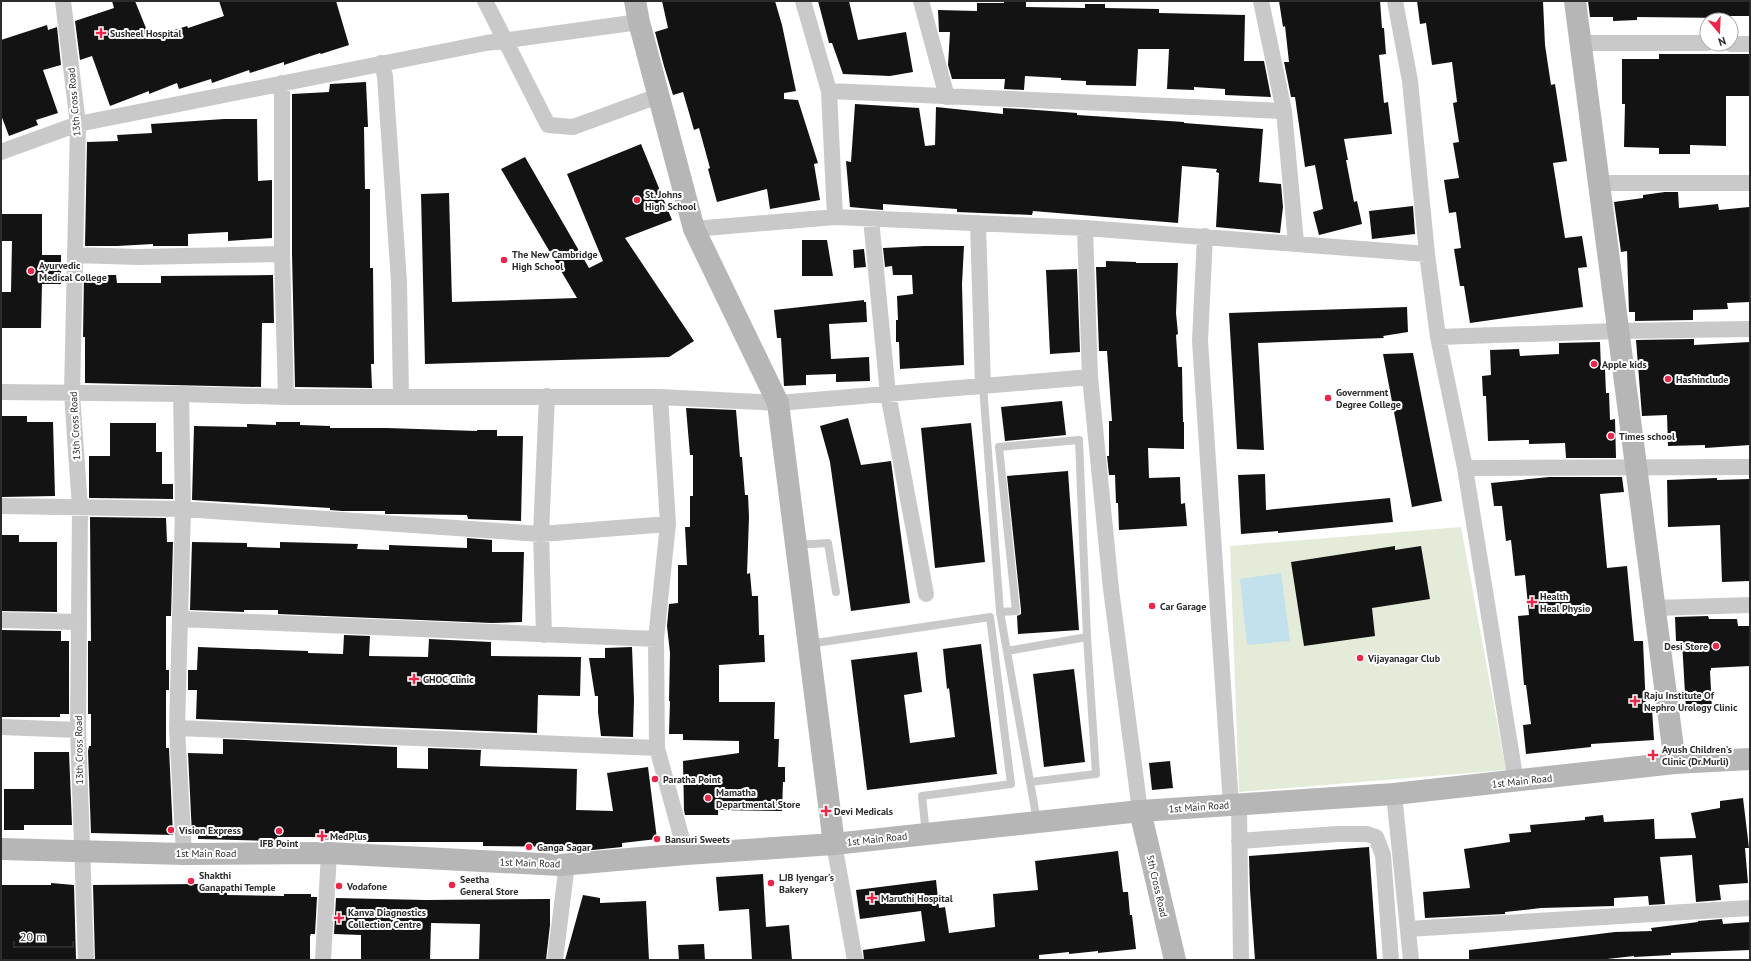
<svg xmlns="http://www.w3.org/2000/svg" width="1751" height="961" font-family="'PT Sans',sans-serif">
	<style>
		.green { fill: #e4ebd9 }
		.water { fill: #c3e1ec }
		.building { fill: #131313 }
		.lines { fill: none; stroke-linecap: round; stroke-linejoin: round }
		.lane { stroke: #c9c9c9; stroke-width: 8 }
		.street { stroke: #c9c9c9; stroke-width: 16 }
		.secondary { stroke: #b6b6b6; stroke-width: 22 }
		.poi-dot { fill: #ec2549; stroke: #fff; stroke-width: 1.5 }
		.labels { text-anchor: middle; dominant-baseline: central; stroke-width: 4; stroke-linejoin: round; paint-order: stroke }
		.poi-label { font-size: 10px; font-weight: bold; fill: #2c2c2c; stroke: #fff; text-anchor: start }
		.street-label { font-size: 10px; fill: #2c2c2c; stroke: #fff }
	</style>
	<rect width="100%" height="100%" fill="#fff"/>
	<path class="green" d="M1461,527L1506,770L1239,792L1230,546Z"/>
	<path class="water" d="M1281,573L1290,641L1247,645L1240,579Z"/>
	<path class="building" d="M112,1H135L150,38L187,26L188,28L224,16L219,1H336L349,45L321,54L320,53L284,65V62L250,73L249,70L212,83L211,79L179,89L177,83L149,94V91L110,106L92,56L80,60L75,21L114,8Z
		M662,1H775L782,25L796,91L784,93V99L798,100L818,163L814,164L820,200L770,209L767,189L717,202L708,169L710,168L699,128L694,130L683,92L673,95L664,66L655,32L668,28Z
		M818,1H849L858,40L906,32L913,72L890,76L843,74L832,43H829Z
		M1004,1H1026V7L1085,8V4H1105V8L1159,9V13L1245,15L1244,61H1264L1271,97L1225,95V89L1194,87V90L1167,89L1169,49H1138L1136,86L1086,85V81L1061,80V78L1025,76L1024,90L1004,89L1005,79H952L948,65L950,32H939L938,10L977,11V3H1004Z
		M1279,1H1380L1382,28H1384L1386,54L1379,55L1384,103L1388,102L1392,134L1344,139L1348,160H1346L1354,202L1357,201L1362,224L1319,235L1313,212L1323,209L1315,165L1305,167L1295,97H1291L1284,62H1289L1285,26L1283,27Z
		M1417,1H1543L1545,45L1551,85L1555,84L1567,161L1553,163L1565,238L1582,236L1587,267L1578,268L1583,307L1470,323L1464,286H1460L1454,249L1461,248L1456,212L1449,213L1444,180L1459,178L1453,143L1459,142L1453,103L1457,102L1452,62L1432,65L1426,23L1420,24Z
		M1588,1H1750V16H1725V18L1637,17V20L1613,21V17H1590Z
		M47,25L48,30L57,27L61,65L43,70L58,113L36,120L38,125L9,136L1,115V40Z
		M1659,54H1750V96H1726V146L1690,145V154H1659V148L1624,147L1625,104H1622V59H1659Z
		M366,82L368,127H364L365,189H370V268H373L374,364H371L372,388L295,387L292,254V94L329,92L330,84Z
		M855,104L919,108L925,146L935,145L936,107L1003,114V108L1023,109L1077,113V115L1184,122V123L1263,129L1259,182L1281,184L1283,207L1280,233L1216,227L1219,173L1216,172L1217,169L1182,166L1178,223L1033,211L1032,215L957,212V209L883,204V210L850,207L846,161L851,162Z
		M224,119H257L258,181L272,180V238L228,241V232L188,234V246H153V244L117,246H85L87,142L118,141L117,135L152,133L151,124Z
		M641,144L672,220L625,238L694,341L669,357L425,364L421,194L449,193L452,302L577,298L501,169L525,157L589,268L603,261L567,174Z
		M1665,192H1678L1679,208L1718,204L1719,210L1749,207L1750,302L1727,303L1728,309L1693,310V320L1635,321V312H1629L1627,251L1621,252L1614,202L1643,198V195Z
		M1413,206L1415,234L1372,239L1369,211Z
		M1,214H42V255H61V284H42L41,328H1V292H11L12,241H1Z
		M802,240H827L833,276H802Z
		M924,246H964L962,284L964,365L900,369L899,342H896V320H898L897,296L913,294L912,275H893L892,266L885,267L883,248Z
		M864,249L866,267L854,268L853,250Z
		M1106,261L1136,262V263H1178L1176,313L1178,334L1176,335L1178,367H1182L1183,422H1184V449L1148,448L1149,478L1180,477L1181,504L1185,503L1187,526L1119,530L1118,503H1116L1115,475H1109L1107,456H1109V421H1112L1107,351H1099L1096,267H1106Z
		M1077,269L1080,352L1050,354L1046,270Z
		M84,275H116L117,283H161V276L273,275L274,323H262L261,387L85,383V337H83Z
		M864,300V302H866L867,322L829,324L831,359L869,357L870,381L836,382V374L806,375V385L784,386L781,338H777L774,310Z
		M1407,307L1408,332L1383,336L1384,338L1258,343L1264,450L1237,449L1229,313Z
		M1694,339V345L1750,342V445L1705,448V445L1668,446L1667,415L1642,416L1636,340Z
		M1600,342L1601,369H1605L1606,393H1609L1610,420L1615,419L1616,458H1566L1565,443L1529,444V440L1488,441L1486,396H1483L1482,376L1491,375L1490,350L1519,349L1520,356L1559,354V343Z
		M1413,353L1442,501L1412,507L1383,354Z
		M1062,401L1066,435L1005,441L1001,407Z
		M686,408L736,410L740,457H742L745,495H748L749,517L747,574L750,573L752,596H758L759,635H764L765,662L719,665V702H775L774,739H779L778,767H785V782H783L782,811L718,810V815H685L684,810L683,761L739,753V741L683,740V734H669L670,701H669L670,653L667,626L669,604L678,603V565H687L685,527H690V496H693V455H690Z
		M1,416H27V422H53L55,496L2,497Z
		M848,418L861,465L891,461L910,603L851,611L830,462L820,426Z
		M276,422H300V425L330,426V428H387L477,431V430H497V436H523L521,521L468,519L467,515L395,514H385V511H342L330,510V508L192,500L194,426L247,427V424L276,425Z
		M110,423H156V452H162V484H173V499L89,498V456H110Z
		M971,423L985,562L935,568L921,428Z
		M1068,471L1079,630L1018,634L1017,616L1021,614V610L1007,476Z
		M1265,474L1266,510L1390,498L1393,522L1278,533V531L1241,534L1238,475Z
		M1549,477H1622L1624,492L1600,494L1607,568L1627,566L1634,641H1643L1646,710L1652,709L1654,740L1591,744V747L1526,754L1523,725L1531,724L1526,685H1524L1518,616L1529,615L1525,575L1515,576L1511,540L1506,541L1502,506H1494L1491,483Z
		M1717,478V480L1750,479V581L1722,582L1720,525L1668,527L1667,480Z
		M90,517L166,518L167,542H173L171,616H166V670H169V690H166V748H169L173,835L91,833L88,751L89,746H91V714H88V641H91Z
		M1,535H19V542H57V612L1,611Z
		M467,538L492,540V552H524L522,622L492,623L278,614V610H244V612L190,610L192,542L247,543V547L280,548V542L358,544L357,549L389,550V545L467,548Z
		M1395,546V550L1421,546L1430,599L1372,608L1375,636L1304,646L1291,562Z
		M1708,616L1709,619H1737L1738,626H1750V666L1711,668V670L1710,671L1712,710L1686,711L1682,641H1676L1675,617Z
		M1,630L61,631V641H69V714H60V717H1Z
		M344,635L370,636L369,656L428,657L429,639L491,642V656L581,657L580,696L538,695L537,733L196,719L197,690H188V670H197L198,647L278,650L308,651V653L343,654Z
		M981,644L997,774L867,790L851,660L917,652L922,692L904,695L910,743L955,737L949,688L947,689L943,649Z
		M632,647L634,700L633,737L601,736L598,712V696H595L589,658H605V648Z
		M1074,669L1085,762L1044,767L1033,674Z
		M223,739L397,747V768L428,769V748L481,750L480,766L577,769L576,810L613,811L607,773L648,767L657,839L622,843V847L593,850L578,849V847L483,846V842H367L345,841V840L318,839L319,837H277V841L198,839V835H192L188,753L223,754Z
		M34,752H69L72,825H24V830H4V789H34Z
		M1170,761L1173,788L1152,790L1149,763Z
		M1743,798L1749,848H1745L1748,883L1719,885L1721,900L1696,902L1692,855L1660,857L1665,904L1649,905L1648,896L1614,898V906L1541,908L1505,912V914L1425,918L1423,892L1470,888L1464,849L1510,842L1509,834L1531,832L1530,825L1585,820V817L1603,815L1604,822L1654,819L1655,839L1696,838L1691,813L1720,808V801Z
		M1369,847L1377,960H1255L1250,890L1249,856Z
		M1118,851L1123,892H1128L1130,915H1132L1136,949L1098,953V951L1069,954V952L1039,955V960H864L863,950L925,941L921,911L860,919L856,890L936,880L939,908L945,907L949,933L995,927L993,894L1038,890L1035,861Z
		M763,874L766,927L789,925L792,960H752L749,909L719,911L716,877Z
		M51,883L74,885L76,960H1V885H51Z
		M199,884V889H227V895L284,896V894H311V897H317L315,934H311L310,936V960H95L93,885Z
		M583,895L600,898V903L646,901L649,960H565Z
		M336,898L425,900L550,899V925L546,960H479L480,924L431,923L430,960H361V935L334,934Z
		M1722,919L1723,924L1750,922V950L1671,953V955L1634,957V956L1598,960H1469V950L1615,932L1652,931L1651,928L1698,922V921Z
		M704,944L705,960H679L678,945Z"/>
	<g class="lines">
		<path class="lane" d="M983,386L1000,612L1037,821
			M796,545L828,543L836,592
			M1000,612L1016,611L999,447L1079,440L1087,637L1096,774L1030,782
			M809,644L990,617L1011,784L922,796L926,834
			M1007,651L1087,637"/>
		<path class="street" d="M63,1L78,124L72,394L80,508L78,730L86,960
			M485,1L548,125L573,127L658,96
			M803,1L829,91L835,217
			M921,1L947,97
			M1261,1L1284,111L1296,243
			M1395,1L1410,81L1427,254L1438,337L1465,468L1516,782
			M1581,43H1707
			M1731,44H1750
			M381,63L385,76L399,282L401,396
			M282,83V254L286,397
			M829,91L1284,111
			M1,152L78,124L486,43L639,22
			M1599,183H1750
			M871,219L888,394L926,594
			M978,223L983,386
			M1085,228L1090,377L1111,589L1140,811
			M694,229L835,217L1085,228L1427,254
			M1205,236L1200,341L1231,805L1229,806
			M75,255L138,257L282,254
			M1438,337L1618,331L1750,329
			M1,392L181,394L286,397H660L778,403L1090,377
			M181,394L183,509L177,728L184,854
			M660,397L668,524L656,639L657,748L686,854
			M1465,468L1750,467
			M1,506L183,509L541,534L668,524
			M1655,608L1750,605
			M181,619L656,639
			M1,620L78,622
			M544,635L541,534L547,396
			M1,727L78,730
			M177,728L657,748
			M1394,794L1411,960
			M1239,805L1241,960
			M1239,841L1337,834H1367L1376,837L1383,855L1391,960
			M834,844L855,960
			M1408,929L1750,908
			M323,960L329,853
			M555,960L567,864"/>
		<path class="secondary" d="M635,1L639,22L694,229L778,403L834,844
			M1575,1L1675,763
			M1140,811L1175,960
			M1,849L184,854L329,853L560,865L686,854L834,844L1140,811L1394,794L1675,763L1750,759"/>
	</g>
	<g class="poi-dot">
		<path d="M99 27h4v4h4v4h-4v4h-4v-4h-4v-4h4z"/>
		<circle cx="637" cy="200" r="4"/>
		<circle cx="504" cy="260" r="4"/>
		<circle cx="31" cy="271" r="4"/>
		<circle cx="1594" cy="364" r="4"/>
		<circle cx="1668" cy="379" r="4"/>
		<circle cx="1328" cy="398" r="4"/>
		<circle cx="1611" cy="436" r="4"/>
		<path d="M1530 596h4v4h4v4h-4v4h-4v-4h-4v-4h4z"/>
		<circle cx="1152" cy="606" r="4"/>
		<circle cx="1716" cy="646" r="4"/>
		<circle cx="1360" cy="658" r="4"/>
		<path d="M412 673h4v4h4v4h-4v4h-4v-4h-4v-4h4z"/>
		<path d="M1633 695h4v4h4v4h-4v4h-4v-4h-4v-4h4z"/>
		<path d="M1651 749h4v4h4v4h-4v4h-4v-4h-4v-4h4z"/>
		<circle cx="655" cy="779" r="4"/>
		<circle cx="708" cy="798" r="4"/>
		<path d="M824 805h4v4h4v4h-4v4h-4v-4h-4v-4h4z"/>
		<circle cx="171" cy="830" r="4"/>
		<circle cx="279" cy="831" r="4"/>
		<path d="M320 830h4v4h4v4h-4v4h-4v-4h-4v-4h4z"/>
		<circle cx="657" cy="839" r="4"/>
		<circle cx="529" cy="847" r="4"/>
		<circle cx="191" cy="881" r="4"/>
		<circle cx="771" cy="883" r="4"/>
		<circle cx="452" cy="885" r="4"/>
		<circle cx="339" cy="886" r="4"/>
		<path d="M870 892h4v4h4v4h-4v4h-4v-4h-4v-4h4z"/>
		<path d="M337 912h4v4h4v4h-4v4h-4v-4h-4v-4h4z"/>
	</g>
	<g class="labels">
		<g class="poi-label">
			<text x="110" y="33">Susheel Hospital</text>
			<text x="645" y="194">St. Johns<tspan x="645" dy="12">High School</tspan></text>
			<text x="512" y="254">The New Cambridge<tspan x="512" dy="12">High School</tspan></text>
			<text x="39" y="265">Ayurvedic<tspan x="39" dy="12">Medical College</tspan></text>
			<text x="1602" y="364">Apple kids</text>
			<text x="1676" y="379">Hashinclude</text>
			<text x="1336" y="392">Government<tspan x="1336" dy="12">Degree College</tspan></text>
			<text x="1619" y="436">Times school</text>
			<text x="1540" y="596">Health<tspan x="1540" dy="12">Heal Physio</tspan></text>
			<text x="1160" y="606">Car Garage</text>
			<text x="1708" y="646" text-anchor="end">Desi Store</text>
			<text x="1368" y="658">Vijayanagar Club</text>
			<text x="423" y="679">GHOC Clinic</text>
			<text x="1644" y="695">Raju Institute Of<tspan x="1644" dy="12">Nephro Urology Clinic</tspan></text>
			<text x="1662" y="749">Ayush Children's<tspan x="1662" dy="12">Clinic (Dr.Murli)</tspan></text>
			<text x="663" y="779">Paratha Point</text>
			<text x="716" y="792">Mamatha<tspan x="716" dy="12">Departmental Store</tspan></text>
			<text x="834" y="811">Devi Medicals</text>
			<text x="179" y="830">Vision Express</text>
			<text x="330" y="836">MedPlus</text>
			<text x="665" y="839">Bansuri Sweets</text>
			<text x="279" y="843" text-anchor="middle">IFB Point</text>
			<text x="537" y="847">Ganga Sagar</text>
			<text x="199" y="875">Shakthi<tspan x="199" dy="12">Ganapathi Temple</tspan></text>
			<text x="779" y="877">LJB Iyengar's<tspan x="779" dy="12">Bakery</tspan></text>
			<text x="460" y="879">Seetha<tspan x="460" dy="12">General Store</tspan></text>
			<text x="347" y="886">Vodafone</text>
			<text x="881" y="898">Maruthi Hospital</text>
			<text x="348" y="912">Kanva Diagnostics<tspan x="348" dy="12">Collection Centre</tspan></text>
		</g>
		<g class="street-label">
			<text transform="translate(74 102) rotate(-95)">13th Cross Road</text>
			<text transform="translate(75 426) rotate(-93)">13th Cross Road</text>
			<text transform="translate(79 750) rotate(-91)">13th Cross Road</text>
			<text transform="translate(1522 781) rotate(-6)">1st Main Road</text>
			<text transform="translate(1199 807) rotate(-4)">1st Main Road</text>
			<text transform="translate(877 839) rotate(-6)">1st Main Road</text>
			<text x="206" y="853">1st Main Road</text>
			<text transform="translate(530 863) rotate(2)">1st Main Road</text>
			<text transform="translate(1157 886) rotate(77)">5th Cross Road</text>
		</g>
	</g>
	<rect width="1751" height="961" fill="none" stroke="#2c2c2c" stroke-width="4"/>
	<g transform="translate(1719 32) rotate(161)"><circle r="19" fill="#ffffff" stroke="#ababab"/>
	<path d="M0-3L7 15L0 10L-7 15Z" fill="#ec2549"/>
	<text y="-6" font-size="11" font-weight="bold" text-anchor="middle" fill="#2c2c2c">N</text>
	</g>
	<path d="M14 941v6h59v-6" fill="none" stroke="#2c2c2c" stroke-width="2"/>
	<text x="20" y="941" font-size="12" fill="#2c2c2c" stroke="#ffffff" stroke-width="3" paint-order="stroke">20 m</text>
</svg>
